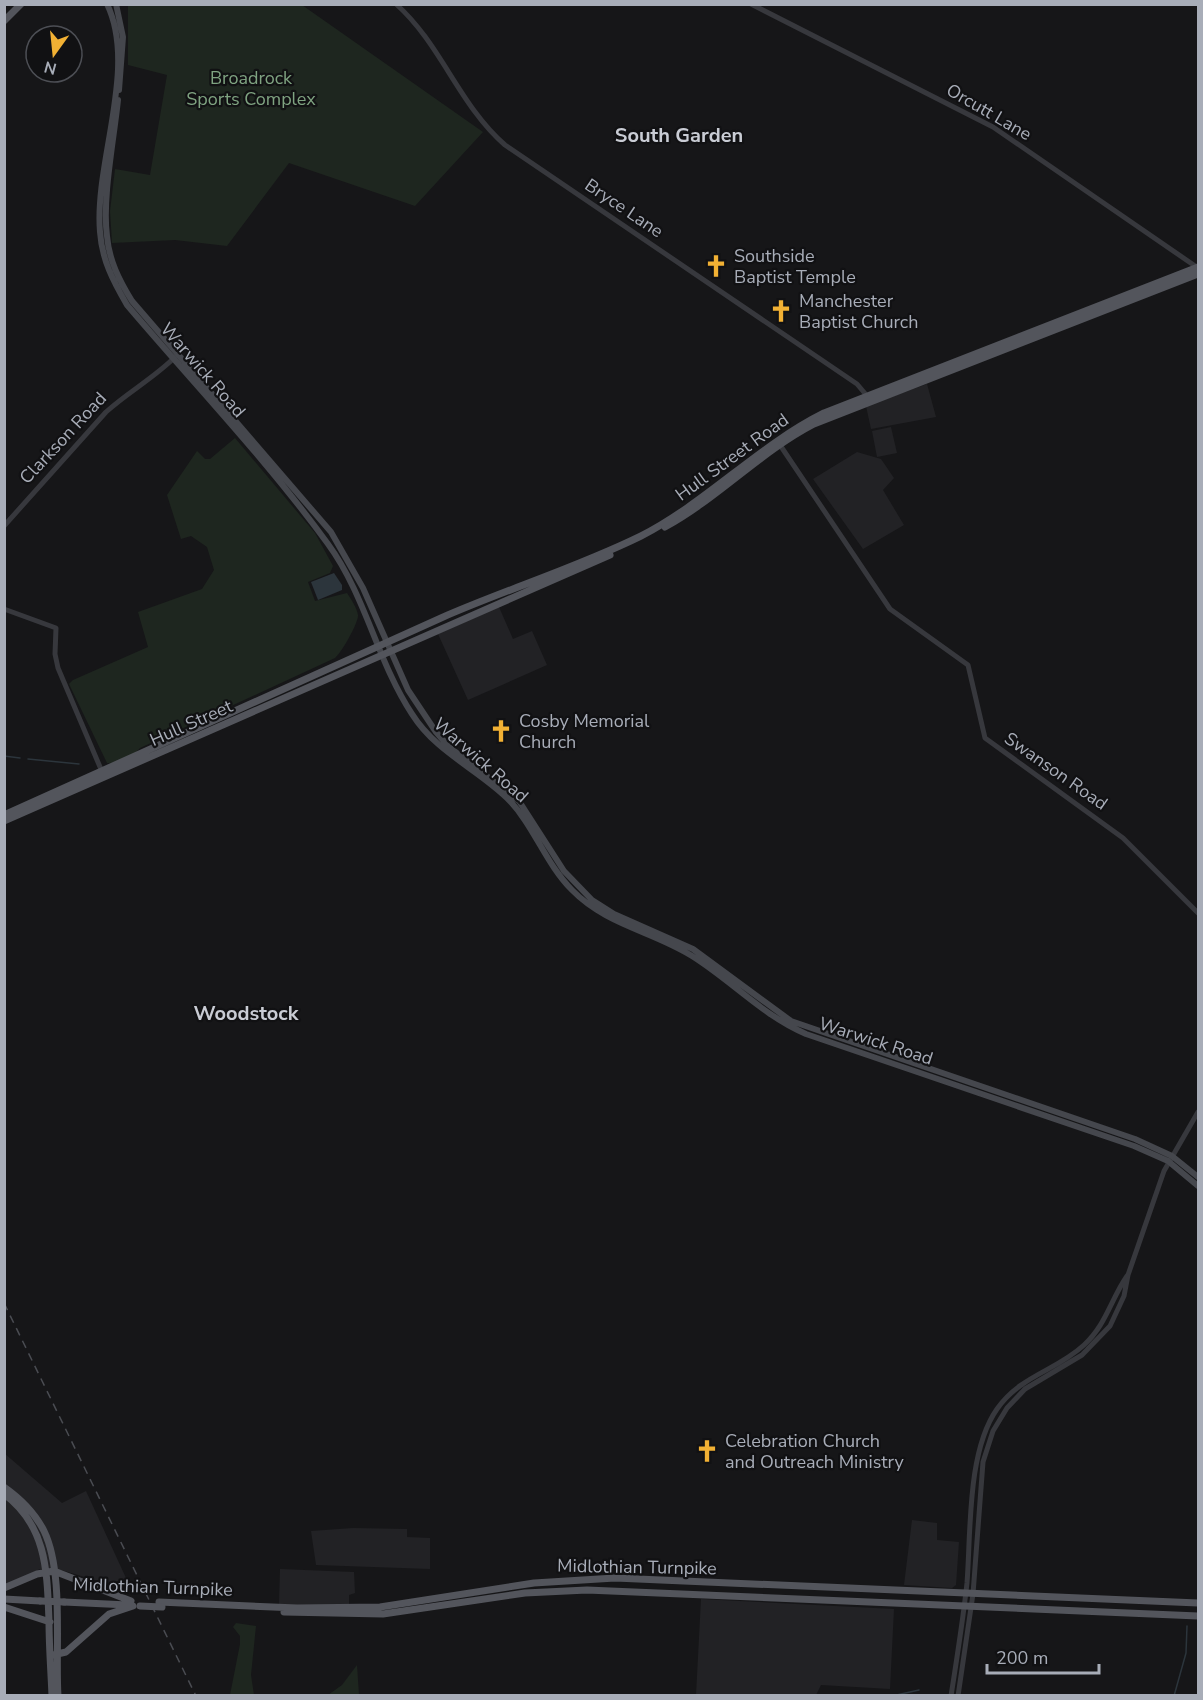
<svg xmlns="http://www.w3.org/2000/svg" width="1203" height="1700" font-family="'Nunito Sans',sans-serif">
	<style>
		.built { fill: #222225 }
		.green { fill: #1e261f }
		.water { fill: #2c353c }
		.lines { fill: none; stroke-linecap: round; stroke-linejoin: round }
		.stream { stroke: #2c353c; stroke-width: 1.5 }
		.tertiary { stroke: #37383d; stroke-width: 5 }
		.secondary { stroke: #45474d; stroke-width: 6 }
		.primary { stroke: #53555c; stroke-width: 7 }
		.rail { stroke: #4a4c52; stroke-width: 1.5; stroke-dasharray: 8 6; stroke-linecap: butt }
		.primary-bridge { stroke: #53555c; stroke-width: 7 }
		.labels { text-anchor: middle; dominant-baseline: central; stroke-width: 4.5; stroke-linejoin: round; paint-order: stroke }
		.park-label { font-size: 18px; fill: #7fa381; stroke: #111113 }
		.street-label { font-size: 18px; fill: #a8adb8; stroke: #111113 }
		.poi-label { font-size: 18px; fill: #a8adb8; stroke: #111113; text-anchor: start }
		.neighbourhood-label { font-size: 20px; font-weight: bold; fill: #c9ccd4; stroke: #111113 }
	</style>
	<rect width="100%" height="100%" fill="#161618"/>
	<path class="built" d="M927,384L936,417L871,429L866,406Z
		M891,427L897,453L877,457L872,431Z
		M857,452L881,459L894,478L883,490L904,525L863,549L813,479Z
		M499,607L513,639L532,631L547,665L468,700L438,634Z
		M4,1453L62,1503L86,1491L132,1591L61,1570L40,1569L5,1587Z
		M912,1520L937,1523V1540L959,1542L956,1585L952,1588L904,1585Z
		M353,1528L407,1529V1537L430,1538V1569L316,1565L311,1531Z
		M280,1569L354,1572L355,1593L349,1595V1605H279Z
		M701,1599L894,1609L890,1689L821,1685L816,1695H696Z"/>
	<path class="green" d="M128,5H302L483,132L415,206L289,163L227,246L175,240L112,243L110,211L115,169L150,175L167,75L128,65Z
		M235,438L315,533L333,566L330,573L308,582L315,601L347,593C351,599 357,608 358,615C359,622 341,654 335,658L140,748C134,756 117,764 107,763L69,684L73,680L148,647L138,612L202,589L214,570L207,547L191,536L181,539L167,495L197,451L205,459H210Z
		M236,1623L256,1626L251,1675L254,1695H230L240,1644V1636L233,1627Z
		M357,1665L359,1695H328L342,1685Z"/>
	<path class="water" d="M334,573L342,585V590L318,600L311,582Z"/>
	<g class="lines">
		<path class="stream" d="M4,756L20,758
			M28,759L79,764
			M892,1696L919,1690
			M1174,1696L1186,1653L1187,1626"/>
		<path class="tertiary" d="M396,4C441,44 459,105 505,145L857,384L868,397
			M751,4L993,127L1198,268
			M778,442L890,609L968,665L985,738L1123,838L1198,913
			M4,526L106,412C128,392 154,378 175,357
			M4,609L56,628L55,654L58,668L103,774
			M951,1696C957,1658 963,1620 967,1583C971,1531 967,1452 997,1409C1021,1375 1056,1371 1084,1345C1106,1325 1111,1299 1127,1276
			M958,1696L973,1594L983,1462L993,1431L1007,1408L1025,1389L1082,1355L1110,1326L1124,1296L1128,1275L1164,1171L1198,1112"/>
		<path class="secondary" d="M107,4C138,68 94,163 100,232C102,260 113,281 127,305C194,384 267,460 328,544C366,596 377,661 412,714C436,752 476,768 507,798C534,825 545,863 572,890C606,925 652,931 692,956C732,981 762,1015 806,1034L1134,1146L1168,1161L1198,1186
			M116,4L123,37L119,90
			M118,100C114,139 102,199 107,236C109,260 119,280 132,301L331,532L363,588L408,690L436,732L449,747L519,801L564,871L592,900L614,914L693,949L791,1021L1135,1139L1172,1156L1198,1177"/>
		<path class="primary" d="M4,21L21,4
			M665,527C718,498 760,452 814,424L1198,274
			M4,815C150,750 295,683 441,618C507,589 576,568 641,536C707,502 758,446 824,413L1198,267
			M4,821L610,555
			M4,1487C21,1499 35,1513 44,1531C64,1572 55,1649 58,1696
			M4,1494C47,1526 47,1571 49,1621C49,1646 51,1671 52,1696
			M4,1588L37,1574L54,1571L131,1601
			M4,1599L40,1601
			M64,1602L128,1605
			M159,1602L297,1608L380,1607L534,1583L615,1578L1198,1603
			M4,1607L50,1622
			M284,1612L383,1614L525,1593L587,1590L1198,1616
			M53,1655L66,1652L109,1614L133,1606"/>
		<path class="rail" d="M4,1303L196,1696"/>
		<path class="primary-bridge" d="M40,1601L64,1602
			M140,1606L162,1607"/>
	</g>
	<defs>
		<g id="church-bare" transform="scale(1.8)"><path d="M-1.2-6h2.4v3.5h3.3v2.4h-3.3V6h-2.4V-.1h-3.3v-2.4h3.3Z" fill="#f2b134" stroke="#111113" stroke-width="2.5" paint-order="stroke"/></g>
	</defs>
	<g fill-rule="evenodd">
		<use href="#church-bare" x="716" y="266"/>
		<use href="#church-bare" x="781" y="311"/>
		<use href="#church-bare" x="501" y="731"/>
		<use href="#church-bare" x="707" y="1451"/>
	</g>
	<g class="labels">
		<g class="park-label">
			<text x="251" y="78">Broadrock<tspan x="251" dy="21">Sports Complex</tspan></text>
		</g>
		<g class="street-label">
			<text transform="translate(989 112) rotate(30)">Orcutt Lane</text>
			<text transform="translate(624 208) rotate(34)">Bryce Lane</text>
			<text transform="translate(203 370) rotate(49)">Warwick Road</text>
			<text transform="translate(63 438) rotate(-47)">Clarkson Road</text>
			<text transform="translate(732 457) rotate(-36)">Hull Street Road</text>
			<text transform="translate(191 723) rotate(-24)">Hull Street</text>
			<text transform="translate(481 760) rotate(41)">Warwick Road</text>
			<text transform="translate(1056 771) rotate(35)">Swanson Road</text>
			<text transform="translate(876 1041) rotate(18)">Warwick Road</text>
			<text transform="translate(637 1567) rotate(1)">Midlothian Turnpike</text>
			<text transform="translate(153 1587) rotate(2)">Midlothian Turnpike</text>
		</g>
		<g class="poi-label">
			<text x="734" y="256">Southside<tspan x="734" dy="21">Baptist Temple</tspan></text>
			<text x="799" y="301">Manchester<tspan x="799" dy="21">Baptist Church</tspan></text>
			<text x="519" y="721">Cosby Memorial<tspan x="519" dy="21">Church</tspan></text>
			<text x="725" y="1441">Celebration Church<tspan x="725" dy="21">and Outreach Ministry</tspan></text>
		</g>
		<g class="neighbourhood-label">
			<text x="679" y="135">South Garden</text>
			<text x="246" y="1013">Woodstock</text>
		</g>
	</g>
	<rect width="1203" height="1700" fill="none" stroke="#a8adb8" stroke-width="12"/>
	<g transform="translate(54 54) rotate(195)"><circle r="28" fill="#111113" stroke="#4d4f55" stroke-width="1.5"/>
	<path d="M0-4.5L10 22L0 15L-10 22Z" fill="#f2b134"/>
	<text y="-9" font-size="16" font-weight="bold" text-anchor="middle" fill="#a8adb8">N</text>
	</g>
	<path d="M987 1664v9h112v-9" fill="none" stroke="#a8adb8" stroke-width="3"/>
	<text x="996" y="1664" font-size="18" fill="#a8adb8" stroke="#111113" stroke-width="4.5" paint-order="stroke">200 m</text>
</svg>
